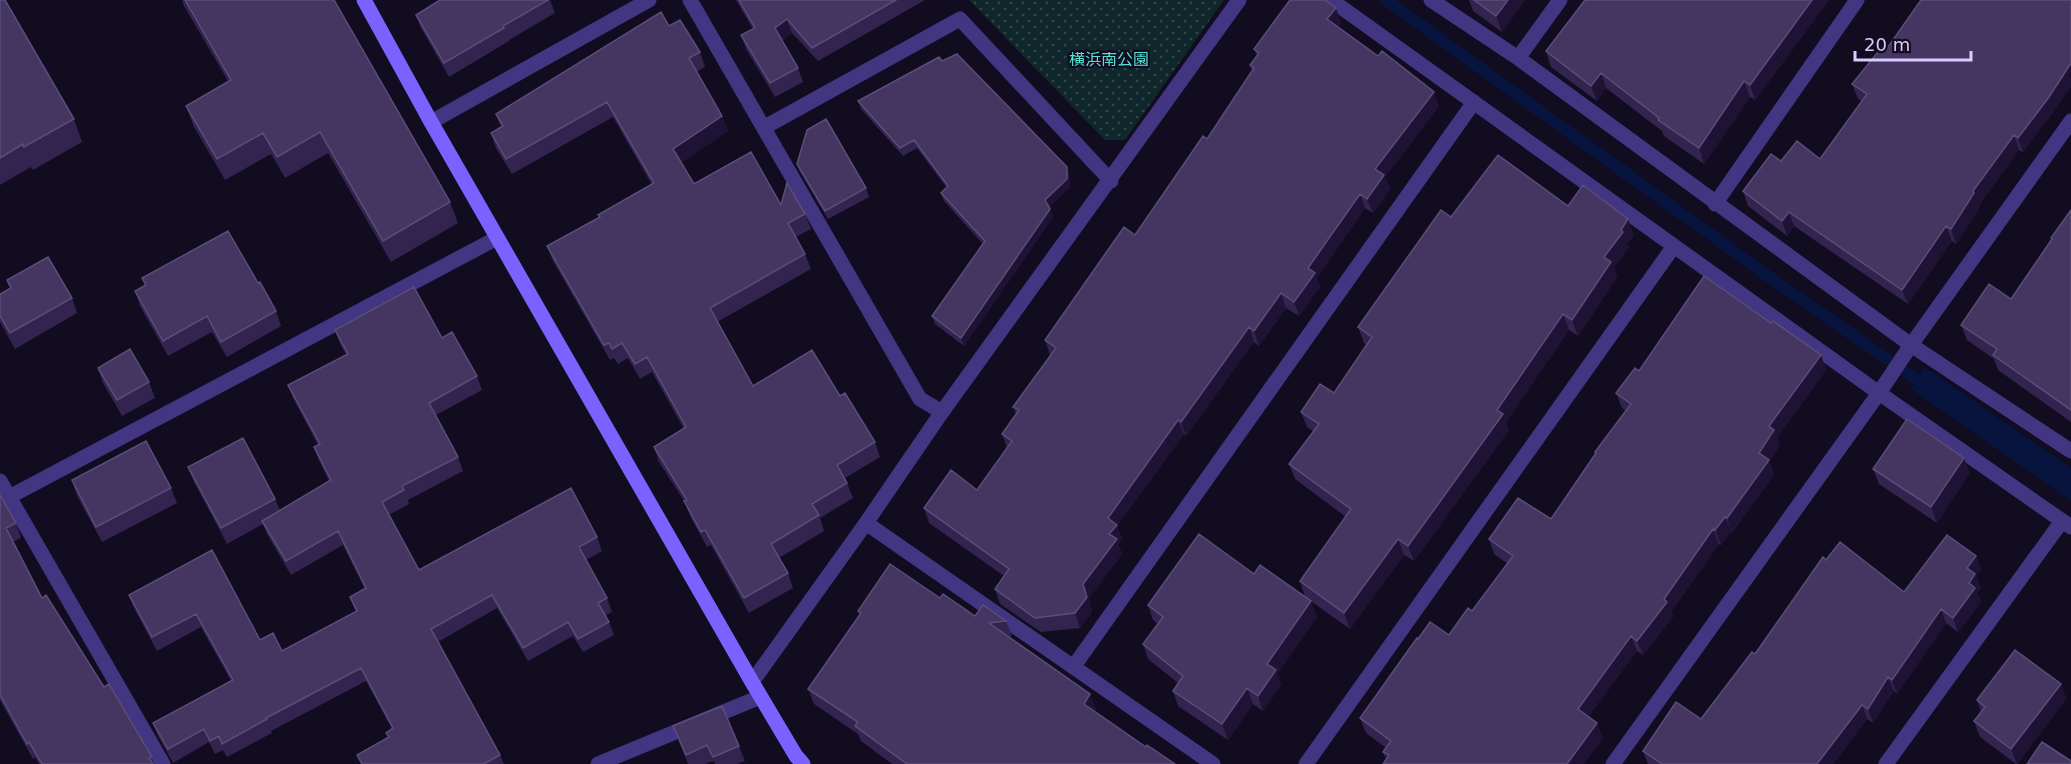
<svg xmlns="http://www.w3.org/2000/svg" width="2071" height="764" font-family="'DejaVu Sans','Noto Sans JP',sans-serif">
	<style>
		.park { fill: url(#park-dots) }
		.water { fill: #07143d }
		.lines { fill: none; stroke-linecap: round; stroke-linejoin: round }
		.stream { stroke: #07143d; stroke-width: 12 }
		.street { stroke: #423581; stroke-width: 15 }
		.secondary { stroke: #7b62ff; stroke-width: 15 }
		.wall { fill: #32244e }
		.shaded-wall { fill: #1e1334 }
		.building { fill: #443661; stroke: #5b4d7a; stroke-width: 1.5 }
		.labels { text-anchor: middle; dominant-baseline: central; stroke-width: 4.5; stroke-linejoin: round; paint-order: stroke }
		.park-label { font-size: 16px; fill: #54e2d2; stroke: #120c20 }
	</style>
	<defs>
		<pattern id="park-dots" width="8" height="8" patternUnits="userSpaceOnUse" patternTransform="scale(1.5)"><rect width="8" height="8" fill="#0f272a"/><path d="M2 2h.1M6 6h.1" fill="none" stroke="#31454a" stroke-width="1.8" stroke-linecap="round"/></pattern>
	</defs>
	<rect width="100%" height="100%" fill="#120c20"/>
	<path class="park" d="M969,0H1224L1125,140H1105Z"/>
	<path class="water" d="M1925,367L2071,468V501L1911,389Z"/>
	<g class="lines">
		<path class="stream" d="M1386,0L1779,284L1929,388"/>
		<path class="street" d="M690,0L920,399L942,412
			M1331,0L1879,393L2071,527
			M1431,0L1518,58L1911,345L2071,451
			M1518,58L1560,0
			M431,122L649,0
			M765,127L960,19L1111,181
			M1715,204L1857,0
			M0,481L163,764
			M9,497L497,238
			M866,523L1213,764
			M1074,666L1474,102
			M752,682L866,523L942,412L1239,0
			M598,764L760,697
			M1306,764L1674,246
			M1613,764L1879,393L1911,345L2071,121
			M1886,764L2062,521"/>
		<path class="secondary" d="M364,0L431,122L752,682L796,756L803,764"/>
	</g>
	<path class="wall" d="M0,0L74,119L82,142L33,170L31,167L0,185Z
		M182,0H327L450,202L458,223L391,262L328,153L285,178L271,154L225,180L194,127L186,106L228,81L184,6Z
		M440,0H550L555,13L509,40V41L449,77L421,28L416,15Z
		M736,0H925L818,61L792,33L782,41L798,68L803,82L775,97L746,49L741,35L753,29Z
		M1469,0H1525L1502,32L1473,11Z
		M1585,0H1829L1755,100L1750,97L1704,164L1664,136L1662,131L1606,88L1597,101L1551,67L1546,51Z
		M2071,0V86L2054,111L2023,152L2019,150L1979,205L1980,207L1956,244L1952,241L1908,304L1794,226L1787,236L1748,206L1743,191L1781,161L1820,159L1862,101L1858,99L1852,84L1886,50Z
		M1341,23L1338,27L1439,106L1385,177L1390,189L1373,213L1365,208L1317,278L1320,287L1299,316L1286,308L1259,346L1254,342L1186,436L1184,434L1117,526L1122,539L1118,544L1122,554L1089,598L1092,612L1080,628L1041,632L1000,604L995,589L1004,576L929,523L924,508L977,490L1007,448L1002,434L1016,414L1013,407L1050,355L1045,340L1135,235L1207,139L1252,71L1250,65L1257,56L1254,49Z
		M669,26L700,52L705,67L696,72L722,116L728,131L681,163L694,184L781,205L805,214L811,229L796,237L805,254L811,269L717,322L753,386L840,396L875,442L880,457L845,478L853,498L820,518L824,531L779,558L788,573L793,588L749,613L711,545L707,547L690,516L686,504L659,462L654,447L684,429L652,372L640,379L628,358L618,364L614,358L610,360L553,261L547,246L599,217L652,185L613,117L512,174L496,148L491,133L501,127L496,114Z
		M942,61L1070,175V187L1049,207L1053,217L964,346L935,324L932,316L983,244L944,201L941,193L947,188L917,148L903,156L861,109L858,101Z
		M797,164L866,188L869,197L828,219L800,172Z
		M1568,206L1634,235L1627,244L1629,247L1614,267L1617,277L1578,336L1569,330L1506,422L1509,430L1414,561L1404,555L1350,629L1305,597L1300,581L1346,517L1295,479L1289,464L1313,431L1307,427L1301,412L1334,393L1367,345L1364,343L1358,327L1451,217Z
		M2071,210V422L1998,370L1994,359L1967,340L1961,325L2011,299L2051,240V238Z
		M142,278L258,283L276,311L281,326L227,357L212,332L168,356L140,306L135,291L145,286Z
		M7,280L72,298L77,313L15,349L0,322V294L10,288Z
		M1771,323L1821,355L1826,370L1777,438L1780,445L1769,461L1774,475L1732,533L1731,531L1721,545L1719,544L1671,612L1673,617L1643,655L1637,651L1588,717L1603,738L1583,764H1383L1386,759L1383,752L1386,748L1366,733L1360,718L1418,639L1449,635L1472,611L1508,564L1494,554L1489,539L1551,519L1596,455L1595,452L1626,411L1622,408L1616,393L1639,371Z
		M335,330L442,338L477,376L482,390L436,415L458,457L463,471L408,500L409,504L389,515L419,570L597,537L602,551L586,560L607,598L612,612L605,616L609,622L614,635L583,652L573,636L528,661L497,608L438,642L500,755L504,764H361L357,755L388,738L386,733L392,729L366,681L271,731L272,733L227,757L223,750L215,754L209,742L173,763L158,736L153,723L231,681L201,627L157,651L134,608L129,595L212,550L260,640L282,651L356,612L350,597L365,589L343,545L291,575L267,534L263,524L227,544L194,482L188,467L275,499L280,510L329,481L319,460L314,447L318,445L293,398L288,385L346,355L340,344Z
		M98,368L149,382L155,398L122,416L103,383Z
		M1873,469L1970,473L1937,523L1879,484Z
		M72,480L171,488L177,503L102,542L77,496Z
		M0,495L16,523L21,538L13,542L42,598L152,757L154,764H39L35,757L33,759L0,700Z
		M1976,556L1981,570L1976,576L1981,588L1977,593L1981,602L1958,632L1946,623L1897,694L1894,691L1873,723L1867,719L1833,764H1648L1643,751L1701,719L1755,654L1826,560L1904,592Z
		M1254,574L1317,617L1277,674L1281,685L1263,711L1253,704L1228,740L1178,706L1173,691L1178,683L1148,659L1143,644L1158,624L1153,620L1148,605Z
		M940,598L975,616L1006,621L1012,636L1008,637L1090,694L1096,710L1094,711L1146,747L1175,764H892L861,741L858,734L814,704L808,689L859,615L858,611Z
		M2061,684L2066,699L2017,764H2016L1980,737L1974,721L1981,712L1977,700Z
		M673,726L739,746L745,761L737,764H715L713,761L705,764H688Z"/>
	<path class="shaded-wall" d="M1508,0H1525L1502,32L1496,16Z
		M1812,0H1829L1755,100L1750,85Z
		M1336,8L1341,23L1333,34L1327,19Z
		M787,19L792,33L780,42L775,28Z
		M2071,63V86L2054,111L2023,152L2018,138Z
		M1601,73L1606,88L1597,101L1591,86Z
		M1744,81L1750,97L1704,164L1699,148Z
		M1434,92L1439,106L1385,177L1390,189L1373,213L1367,199L1375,169Z
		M722,116L728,131L679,165L673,149Z
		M2014,135L2019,150L1979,205L1980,207L1956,244L1951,229L1973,191Z
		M1067,167L1070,175V187L1048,208L1045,200Z
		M1360,194L1365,208L1317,278L1320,287L1299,316L1294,302L1308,268Z
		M1050,209L1053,217L964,346L961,338Z
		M1789,212L1794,226L1787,236L1782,221Z
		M1628,219L1634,235L1627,244L1629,247L1614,267L1617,277L1578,336L1572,320L1604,257Z
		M1946,226L1952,241L1908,304L1902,290Z
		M1281,293L1286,308L1259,346L1254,331Z
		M1563,314L1569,330L1506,422L1509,430L1414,561L1408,546L1497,410Z
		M1249,327L1254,342L1186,436L1181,422Z
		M1821,355L1826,370L1777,438L1780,445L1769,461L1774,475L1732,533L1727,518L1759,453L1769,426Z
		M1178,420L1184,434L1117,526L1122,539L1118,544L1122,554L1089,598L1092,612L1080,628L1075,613L1083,584L1109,534L1108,518Z
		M1964,458L1970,473L1937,523L1931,507Z
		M1725,517L1731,531L1721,545L1715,530Z
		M1713,529L1719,544L1671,612L1673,617L1643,655L1637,641L1664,599Z
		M1398,539L1404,555L1350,629L1344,613Z
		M1976,556L1981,570L1976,576L1981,588L1977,593L1981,602L1958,632L1953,618L1969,583L1967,568Z
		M1311,601L1317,617L1277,674L1281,685L1263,711L1258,696L1267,664Z
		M1941,609L1946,623L1897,694L1892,680Z
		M1631,636L1637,651L1583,724L1578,709Z
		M1888,677L1894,691L1873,723L1868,709Z
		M2061,684L2066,699L2017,764L2011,749Z
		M1247,688L1253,704L1228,740L1222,724Z
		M1090,694L1096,710L1089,719L1084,704Z
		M1862,705L1867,719L1833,764H1817Z
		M1597,723L1603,738L1583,764H1567Z"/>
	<path class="building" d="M0,0H5L74,119L24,147L23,144L0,158Z
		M185,0H334L450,202L383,241L320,132L277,157L263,133L217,159L186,106L231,80Z
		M440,0H548L503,26L504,28L444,63L416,15Z
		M739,0H896L812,48L787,19L775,28L798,68L770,83L741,35L755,28Z
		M1290,0H1325L1336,8L1327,19L1378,56L1382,51L1434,92L1375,169L1384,175L1367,199L1360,194L1308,268L1315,273L1294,302L1281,293L1254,331L1249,327L1181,422L1178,420L1108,518L1117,525L1109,534L1117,539L1083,584L1087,597L1075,613L1035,618L995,589L1009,569L924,508L951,470L977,490L1012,441L1002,434L1019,410L1013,407L1056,348L1045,340L1124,227L1135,235L1203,136L1207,139L1254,68L1250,65L1259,53L1254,49Z
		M1474,0H1508L1496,16Z
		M1585,0H1812L1750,85L1744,81L1699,148L1658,120L1659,118L1601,73L1591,86L1546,51Z
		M1921,0H2071V63L2049,97L2018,138L2014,135L1973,191L1974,193L1951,229L1946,226L1902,290L1789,212L1782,221L1743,191L1771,154L1781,161L1797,141L1820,159L1867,94L1852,84L1882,47L1886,50Z
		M661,12L669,26L680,20L700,52L689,58L722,116L673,149L694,184L751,152L781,205L787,183L805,214L788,223L805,254L710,308L753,386L812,350L840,396L845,393L875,442L837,465L847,483L812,504L819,515L771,544L788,573L744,598L705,530L701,532L684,501L687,500L654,447L686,427L647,357L635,364L622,343L612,349L609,343L604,345L547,246L600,217L598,215L654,183L607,102L506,159L491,133L503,126L496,114Z
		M957,54L1067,167V179L1045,200L1050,209L961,338L932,316L985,241L941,193L948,186L914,140L900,148L858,101L939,57L942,61Z
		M826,119L866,188L825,211L797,164L807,130Z
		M1498,155L1568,206L1583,185L1628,219L1621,230L1623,232L1604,257L1611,262L1572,320L1563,314L1497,410L1503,414L1408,546L1398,539L1344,613L1300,581L1351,509L1289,464L1319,424L1301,412L1320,384L1334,393L1372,337L1358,327L1441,210L1451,217Z
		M2071,210V410L1993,355L1997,349L1961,325L1989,284L2011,299L2052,239L2051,238Z
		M228,231L258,283L260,282L276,311L221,342L207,316L163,341L135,291L146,285L142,278Z
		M48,257L72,298L10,333L0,316V294L11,288L7,280Z
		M1704,276L1771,323L1773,321L1821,355L1769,426L1774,430L1759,453L1769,460L1727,518L1725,517L1715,530L1713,529L1664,599L1667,602L1637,641L1631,636L1578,709L1597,723L1567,764H1383L1389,755L1383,752L1391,741L1360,718L1417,638L1418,639L1430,622L1449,635L1468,608L1472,611L1513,556L1489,539L1518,498L1551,519L1596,453L1595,452L1631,404L1616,393L1635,368L1639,371Z
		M414,287L442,338L452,332L477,376L429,403L458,457L402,486L404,490L382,502L419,570L571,488L597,537L579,547L607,598L598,603L609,622L578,639L568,622L523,648L492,595L431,629L500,755L484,764H362L357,755L389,737L386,733L393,728L361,668L266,718L267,719L222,744L219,736L210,741L204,729L168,749L153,723L233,680L196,614L152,637L129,595L212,550L260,640L273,633L282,651L357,611L350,597L366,588L338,531L286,561L262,521L331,480L314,447L320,444L288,385L348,354L335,330Z
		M130,349L149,382L117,400L98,368Z
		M1907,419L1964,458L1931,507L1873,469Z
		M243,438L275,499L221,528L188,467Z
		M146,441L171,488L96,527L72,480Z
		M0,495L16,523L6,528L42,598L46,595L104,687L109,684L152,757L149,758L153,764H42L29,742L27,744L0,695Z
		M1199,534L1254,574L1260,565L1311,601L1267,664L1276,670L1258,696L1247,688L1222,724L1173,691L1183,676L1143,644L1163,617L1148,605Z
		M1947,535L1976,556L1967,568L1975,574L1969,583L1975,588L1953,618L1941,609L1892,680L1888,677L1868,709L1862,705L1817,764H1662L1643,751L1676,702L1701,719L1752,652L1755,654L1823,557L1826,560L1840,542L1904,592Z
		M890,564L940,598L943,594L975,616L983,605L1006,621L989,623L1090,694L1084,704L1146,747L1147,745L1175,764H907L855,726L858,722L808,689L861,613L858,611Z
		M2015,650L2061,684L2011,749L1974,721L1985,707L1977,700Z
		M722,706L739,746L713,757L707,745L686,755L673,726Z
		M2042,742L2071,761V764H2027Z"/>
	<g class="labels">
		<g class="park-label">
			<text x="1109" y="59">横浜南公園</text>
		</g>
	</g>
	<path d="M1855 51v9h116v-9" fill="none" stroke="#d8cbff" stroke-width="3"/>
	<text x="1864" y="51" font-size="18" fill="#d8cbff" stroke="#120c20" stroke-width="4.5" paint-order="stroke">20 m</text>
</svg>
